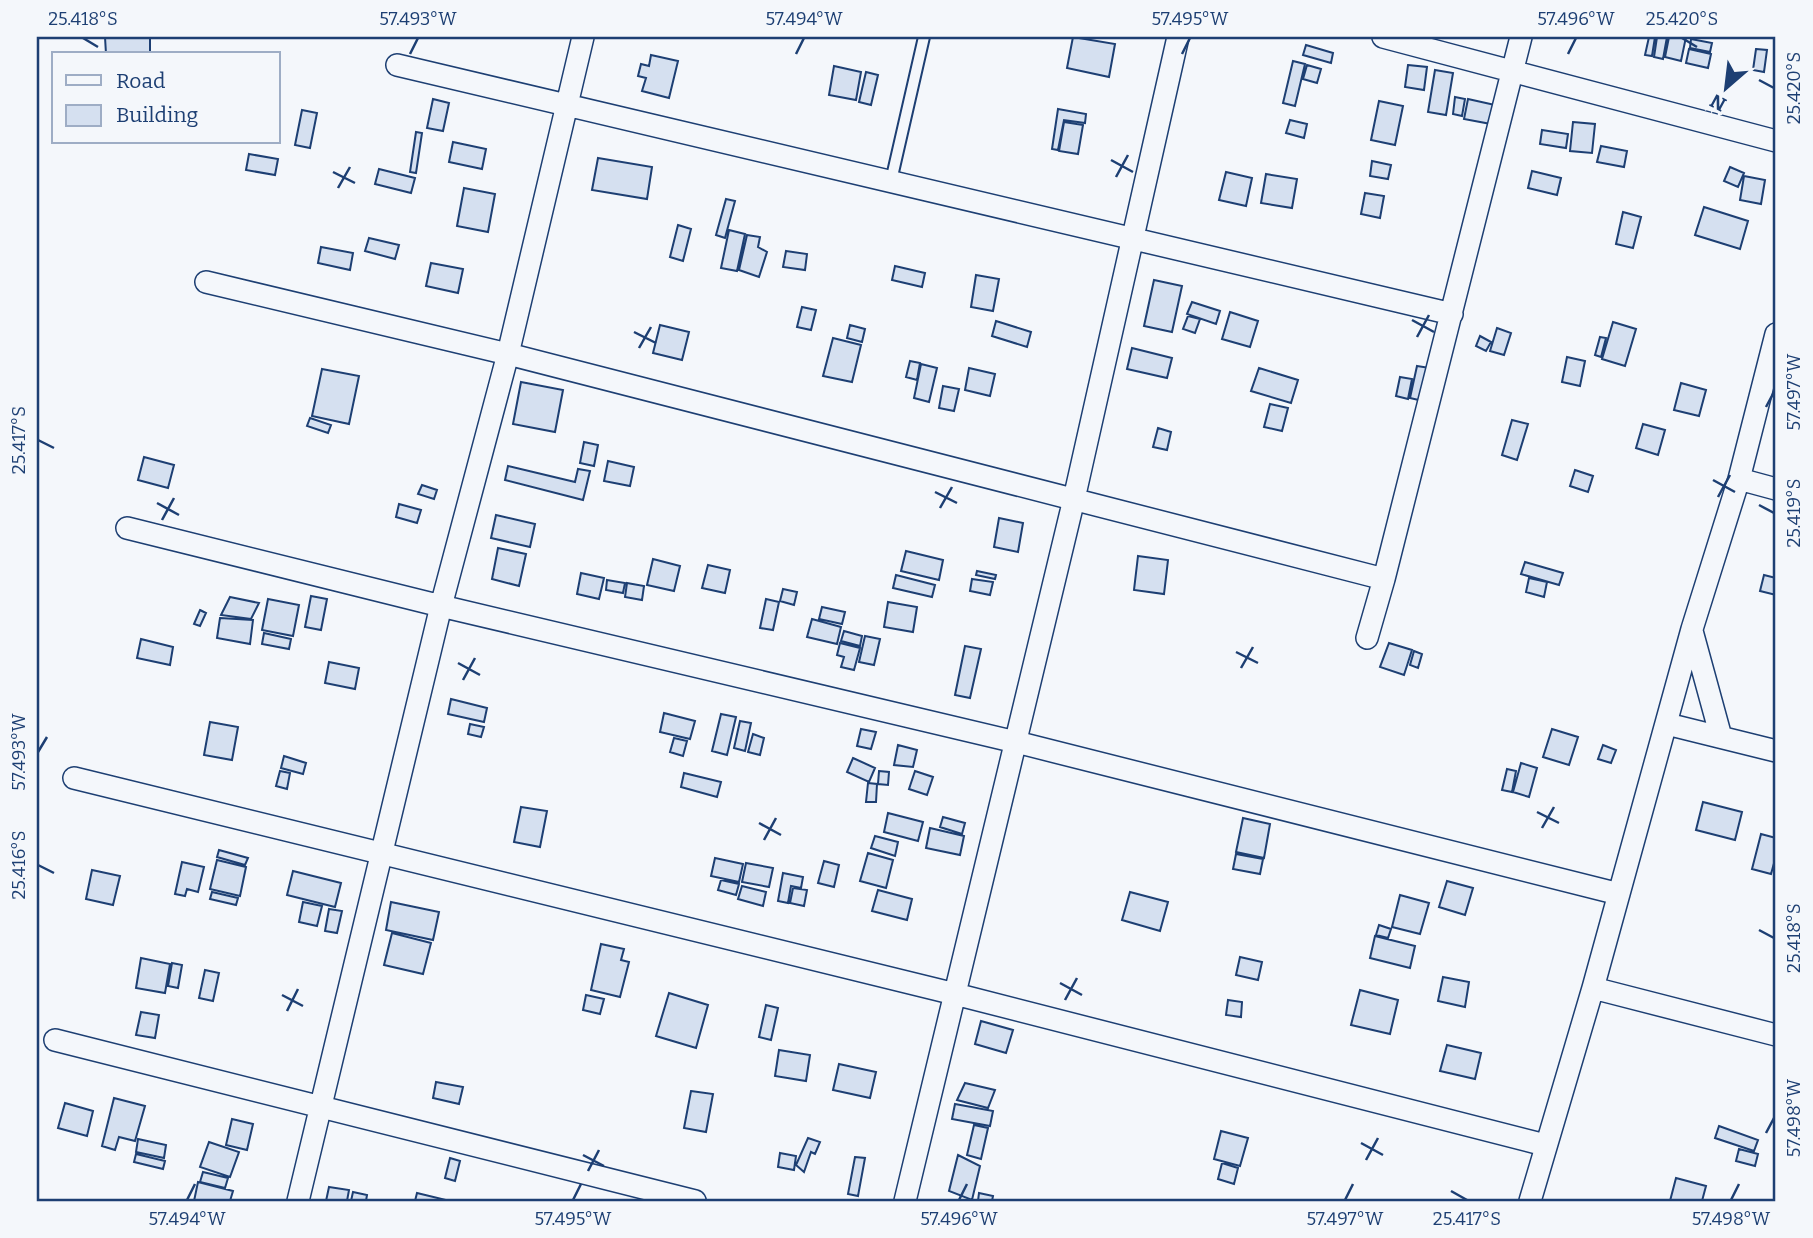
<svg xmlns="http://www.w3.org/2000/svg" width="1813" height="1238" font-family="Bitter,serif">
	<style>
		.building { fill: #d5e0f0; stroke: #1d3f73; stroke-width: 2 }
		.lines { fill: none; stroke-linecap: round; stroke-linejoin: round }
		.lane-casing { stroke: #1d3f73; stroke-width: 14 }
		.street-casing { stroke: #1d3f73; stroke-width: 24 }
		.lane { stroke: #f4f7fb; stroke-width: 10 }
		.street { stroke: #f4f7fb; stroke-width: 21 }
		.ticks { fill: none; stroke: #1d3f73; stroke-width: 2.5 }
		.neatline { fill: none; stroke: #1d3f73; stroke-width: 2.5 }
		.ticks-label { font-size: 18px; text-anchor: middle; fill: #1d3f73 }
	</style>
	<rect width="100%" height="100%" fill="#f4f7fb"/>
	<path class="building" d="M105,37H150V54H106Z
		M1073,37L1115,44L1109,77L1067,68Z
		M1649,37H1655L1652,56L1645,55Z
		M1657,37H1667L1663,59L1654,57Z
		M1669,37H1686L1681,61L1665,57Z
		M1691,39L1712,43L1710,52L1690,48Z
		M1306,45L1333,53L1331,63L1303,55Z
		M1689,49L1711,54L1708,68L1686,63Z
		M1756,49L1767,50L1764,72L1753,70Z
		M651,55L678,61L669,98L642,91L646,78L638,76L641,64L649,66Z
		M1293,61L1305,64L1295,106L1283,103Z
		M1307,65L1321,69L1317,83L1303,79Z
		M1408,65L1427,67L1424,90L1405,87Z
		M834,66L861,72L856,100L829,95Z
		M1435,70L1453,73L1446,115L1428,112Z
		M866,72L878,75L871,105L859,102Z
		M1455,97L1465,99L1462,116L1453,114Z
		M433,99L449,103L443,131L427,128Z
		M1468,99L1495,105L1491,124L1464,119Z
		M1379,101L1403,106L1395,145L1371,140Z
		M1058,109L1086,114L1085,123L1064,120L1058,150L1052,149Z
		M302,110L317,113L310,148L295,145Z
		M1290,120L1307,124L1304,138L1286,133Z
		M1064,122L1083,125L1078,154L1059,151Z
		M1573,122L1595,124L1592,153L1570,151Z
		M1542,130L1568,134L1566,148L1540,144Z
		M416,132L422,133L416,173L410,172Z
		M453,142L486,149L482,169L449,162Z
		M1601,146L1627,151L1624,167L1597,162Z
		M249,154L278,159L275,175L246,170Z
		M598,158L652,167L647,199L592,190Z
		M1372,161L1391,165L1388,179L1370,176Z
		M1730,167L1744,173L1738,187L1724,181Z
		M379,169L415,178L411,193L375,184Z
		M1532,171L1561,178L1557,195L1528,188Z
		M1226,172L1252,178L1246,206L1219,200Z
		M1266,174L1297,179L1292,208L1261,203Z
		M1744,176L1765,180L1761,204L1740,200Z
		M464,188L495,194L488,232L457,226Z
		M1365,193L1384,196L1380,218L1361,214Z
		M726,199L735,201L725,238L716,235Z
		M1704,207L1748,221L1740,249L1695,235Z
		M1623,212L1641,217L1633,248L1616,244Z
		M678,225L691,229L683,261L670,257Z
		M729,230L745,234L737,271L721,268Z
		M747,235L760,237L758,247L767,252L759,277L739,270Z
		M369,238L399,245L395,259L365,251Z
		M321,247L353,253L350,270L318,263Z
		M786,251L807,254L805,270L783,267Z
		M431,263L463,269L458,293L426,286Z
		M895,266L925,273L922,287L892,280Z
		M976,275L999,279L993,311L971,307Z
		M1154,280L1182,286L1172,332L1144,326Z
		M1192,302L1220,311L1216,324L1187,314Z
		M802,307L816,310L811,330L797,327Z
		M1230,312L1258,321L1250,347L1222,339Z
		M1188,316L1200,319L1195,333L1183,329Z
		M996,321L1031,332L1027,347L992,336Z
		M1613,322L1636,329L1625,366L1602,359Z
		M660,325L689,332L682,360L653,353Z
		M850,325L865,329L862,342L847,338Z
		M1497,328L1511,333L1504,355L1490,351Z
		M1480,336L1491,342L1486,351L1476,346Z
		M1600,337L1606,338L1601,357L1595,355Z
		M833,338L861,345L852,382L823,376Z
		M1132,348L1172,358L1167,378L1127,369Z
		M1567,357L1585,361L1580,386L1562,382Z
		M910,361L920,363L917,380L906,377Z
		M921,364L937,368L929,402L914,398Z
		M1417,366L1430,368L1423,401L1410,398Z
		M969,368L995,374L990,396L965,390Z
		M1259,368L1298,380L1291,403L1251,391Z
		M322,369L359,376L349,424L312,416Z
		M1400,377L1412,379L1408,399L1396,396Z
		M521,382L563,390L555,432L513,424Z
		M1681,383L1706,390L1699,416L1674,410Z
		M943,386L959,389L954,411L939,408Z
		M1270,404L1288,408L1282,431L1264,427Z
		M310,418L331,425L328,433L307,426Z
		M1512,420L1528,424L1517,460L1502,455Z
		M1643,424L1665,430L1658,455L1636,448Z
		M1158,428L1171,432L1167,450L1153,447Z
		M584,442L598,445L594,466L580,463Z
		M144,457L174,465L168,488L138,480Z
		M608,461L634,467L630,486L604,481Z
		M508,466L575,482L578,469L590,471L583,500L505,480Z
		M1575,470L1593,476L1588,492L1570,486Z
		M422,485L437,490L434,499L418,494Z
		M399,504L421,510L417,523L396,517Z
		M496,515L535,524L530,547L491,538Z
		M999,518L1023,523L1018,552L994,547Z
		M498,548L526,554L519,586L492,579Z
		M906,551L943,560L939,580L901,571Z
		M1138,556L1168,560L1164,594L1134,590Z
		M653,559L680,566L674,591L647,585Z
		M1525,562L1563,573L1559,585L1521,574Z
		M708,565L730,570L725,593L702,588Z
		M977,571L996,575L995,579L976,575Z
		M581,573L604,578L599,599L577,594Z
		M896,575L935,585L932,597L893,588Z
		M1764,575L1776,578V595L1760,591Z
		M1529,578L1547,582L1544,597L1526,592Z
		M972,579L993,582L990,595L970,591Z
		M607,580L625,583L623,593L606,590Z
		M627,583L644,586L642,600L625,597Z
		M783,589L797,592L794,605L780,601Z
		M311,596L327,599L321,630L305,627Z
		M230,597L259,603L251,619L221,615Z
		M268,599L299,605L293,636L262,630Z
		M766,599L779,602L773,630L760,628Z
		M888,602L917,607L913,632L884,627Z
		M822,607L845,612L842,624L819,619Z
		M200,610L206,613L200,626L194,624Z
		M220,618L253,620L250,644L217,638Z
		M812,619L841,627L837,644L807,637Z
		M844,631L862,636L860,646L841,641Z
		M264,633L291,639L289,649L262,644Z
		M865,636L880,639L874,665L859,662Z
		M141,639L173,647L170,665L137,658Z
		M840,643L860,648L854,670L841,667L844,657L837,655Z
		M1389,643L1412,650L1404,675L1380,667Z
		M965,646L981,649L970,698L955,695Z
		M1414,651L1422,654L1418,668L1410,665Z
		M329,662L359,668L355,689L325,683Z
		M451,699L487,708L484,722L448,714Z
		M664,713L695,721L690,739L660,732Z
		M721,714L736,717L727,755L712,751Z
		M740,721L751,723L745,751L734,748Z
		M210,722L238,727L232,760L204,755Z
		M470,724L484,727L481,737L468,734Z
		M861,729L876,732L871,749L857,746Z
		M1552,729L1578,737L1569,765L1543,757Z
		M753,734L764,738L760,755L748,752Z
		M674,738L687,741L683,756L670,752Z
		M898,745L917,750L913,767L894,765Z
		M1603,745L1616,750L1611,763L1598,759Z
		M284,756L306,763L303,774L281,768Z
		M853,758L875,768L869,782L847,772Z
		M1521,763L1537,768L1529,797L1513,792Z
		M1507,769L1516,771L1512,792L1502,790Z
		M280,771L290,773L287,789L276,786Z
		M879,771L889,772L888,785L878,784Z
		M915,771L933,777L927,795L909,789Z
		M684,773L721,782L717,797L681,787Z
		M868,783L877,784L876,802H866Z
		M1703,802L1742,812L1735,840L1696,830Z
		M521,807L547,811L540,847L514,842Z
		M888,813L923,822L918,841L884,832Z
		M943,817L965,823L962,834L940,827Z
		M1243,818L1270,824L1264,858L1236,852Z
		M930,828L964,836L960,855L926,848Z
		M1761,834L1776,838V856L1771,874L1752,869Z
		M875,836L898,842L895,856L871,848Z
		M219,850L248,858L245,865L217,857Z
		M868,853L893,860L886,888L860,881Z
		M1236,854L1263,859L1260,874L1233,869Z
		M715,858L743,864L739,882L711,876Z
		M217,860L246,867L240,896L210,889Z
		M824,861L839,865L834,887L818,883Z
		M182,862L204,867L198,892L187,889L185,896L175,894Z
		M746,863L773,868L769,887L742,882Z
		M92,870L120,876L113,905L86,899Z
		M293,871L341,883L335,907L287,895Z
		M783,873L803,877L801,888L791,886L788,903L778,901Z
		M721,880L739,884L736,895L718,890Z
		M1447,881L1473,888L1465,915L1439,907Z
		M742,886L766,892L763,906L738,899Z
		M793,888L807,890L804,906L790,903Z
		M878,890L912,899L907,920L872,911Z
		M212,892L238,898L236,905L210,899Z
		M1130,892L1168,902L1160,931L1122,920Z
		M1400,895L1429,903L1420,934L1392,927Z
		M303,902L322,906L317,926L299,922Z
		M391,902L439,912L433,940L386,930Z
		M329,909L342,911L337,933L325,931Z
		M1379,925L1391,929L1388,938L1376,935Z
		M392,933L431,943L423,974L384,965Z
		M1375,936L1415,946L1410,968L1370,958Z
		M601,944L624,949L621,960L629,962L620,997L591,990Z
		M1240,957L1262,962L1258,980L1236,975Z
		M141,958L170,964L165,993L136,988Z
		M172,963L182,965L178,988L168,986Z
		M205,970L219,973L213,1001L199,998Z
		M1443,977L1469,982L1465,1007L1438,1001Z
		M1360,990L1398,1000L1390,1034L1351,1025Z
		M669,993L708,1005L696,1048L656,1036Z
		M586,995L604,999L600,1014L583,1010Z
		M1228,1000L1242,1002L1241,1017L1226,1015Z
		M766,1005L778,1008L771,1040L759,1037Z
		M141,1012L159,1015L155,1038L136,1035Z
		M981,1021L1013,1030L1006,1053L975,1044Z
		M1447,1045L1481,1053L1475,1079L1440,1071Z
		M779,1050L810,1055L806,1081L775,1076Z
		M839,1064L876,1072L870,1098L833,1090Z
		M436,1082L463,1087L459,1104L433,1098Z
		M965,1083L995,1090L988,1108L957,1100Z
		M691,1091L713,1094L706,1132L684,1128Z
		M114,1098L145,1106L135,1141L119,1137L115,1150L102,1146Z
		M65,1103L93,1111L87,1136L58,1128Z
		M955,1104L993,1111L990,1126L952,1119Z
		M232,1119L253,1124L247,1150L226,1145Z
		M974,1125L988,1128L981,1159L967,1155Z
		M1719,1126L1758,1140L1754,1151L1715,1138Z
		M1221,1131L1248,1138L1240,1166L1214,1159Z
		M808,1138L820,1142L815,1154L811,1152L804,1172L796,1165Z
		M138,1139L166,1145L164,1158L136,1152Z
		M209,1142L239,1152L230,1177L200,1167Z
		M1739,1149L1758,1154L1755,1166L1736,1161Z
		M780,1153L796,1156L794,1170L778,1167Z
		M136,1154L165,1161L163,1169L134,1162Z
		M958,1155L980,1166L972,1200L949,1191Z
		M855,1157L865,1158L858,1196L848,1194Z
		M450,1158L460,1161L455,1181L445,1178Z
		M1222,1163L1238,1168L1234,1184L1218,1179Z
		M203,1172L228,1178L225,1188L200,1182Z
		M1676,1178L1706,1186L1702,1201H1670Z
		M198,1182L233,1191L230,1201H194Z
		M329,1187L349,1190L347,1201H326Z
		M353,1192L367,1195L366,1201H351Z
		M417,1193L446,1200V1201H415Z
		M979,1193L993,1196L992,1201H978Z"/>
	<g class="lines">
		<g class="lane-casing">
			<path id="lane" d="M891,181L924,37"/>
		</g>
		<g class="street-casing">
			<path id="street" d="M1383,37L1776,141
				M397,65L1452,314
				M206,282L508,354L1384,579L1367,638
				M1739,479L1776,489
				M127,528L441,606L1016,742L1619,894
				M1384,579L1521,37
				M1692,631L1721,737
				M1667,724L1776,751
				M74,778L955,994L1545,1145
				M1593,988L1776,1035
				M55,1040L695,1201
				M298,1201L441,606L508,354L583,37
				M905,1201L1074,499L1178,37
				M1530,1201L1593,988L1692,629L1739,479L1776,334"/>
		</g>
		<use href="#lane" class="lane"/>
		<use href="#street" class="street"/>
	</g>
	<path class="ticks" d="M83,38L98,47M1682,38L1697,47M410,54L418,38M796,54L804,38M1182,54L1190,38M1568,54L1576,38M1759,80L1774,88M1111,160L1133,172M333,172L355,183M1116,177L1128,155M338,188L350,167M1412,320L1434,332M634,332L656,343M1417,337L1429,315M639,348L651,327M1766,407L1774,392M38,440L54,448M1713,480L1735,492M935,492L957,503M1718,497L1730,475M157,503L179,515M1759,505L1774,513M940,508L952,487M162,520L174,498M1236,652L1258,663M458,663L480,675M1241,668L1253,647M463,680L475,658M38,752L47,737M1537,812L1559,823M759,823L781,835M1542,828L1554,807M764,840L776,818M38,865L54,873M1759,930L1774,938M1060,983L1082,995M282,995L303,1006M1065,1000L1077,978M287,1011L298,989M1766,1133L1774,1118M1361,1143L1383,1155M583,1155L604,1166M1366,1160L1378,1138M588,1171L599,1150M1451,1191L1467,1200M187,1200L195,1184M573,1200L581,1184M959,1200L967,1184M1345,1200L1353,1184M1731,1200L1739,1184"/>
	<rect width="1813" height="1238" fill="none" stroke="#f4f7fb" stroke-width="77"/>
	<rect x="52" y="52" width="228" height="91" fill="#f4f7fb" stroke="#9eadc5" stroke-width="2"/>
	<rect x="66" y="75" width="35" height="10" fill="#f4f7fb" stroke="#9eadc5" stroke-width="2"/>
	<text x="116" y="88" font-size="21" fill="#1d3f73">Road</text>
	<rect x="66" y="105" width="35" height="21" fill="#d5e0f0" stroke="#9eadc5" stroke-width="2"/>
	<text x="116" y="122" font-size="21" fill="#1d3f73">Building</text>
	<g transform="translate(1726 88) rotate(208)" stroke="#f4f7fb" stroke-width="5" paint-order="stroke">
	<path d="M0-5L12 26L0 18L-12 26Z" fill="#1d3f73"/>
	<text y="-10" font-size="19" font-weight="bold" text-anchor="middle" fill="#1d3f73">N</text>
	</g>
	<rect x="38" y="38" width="1736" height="1162" class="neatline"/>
	<g class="ticks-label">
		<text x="83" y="25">25.418°S</text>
		<text x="418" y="25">57.493°W</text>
		<text x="804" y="25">57.494°W</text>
		<text x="1190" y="25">57.495°W</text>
		<text x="1576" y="25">57.496°W</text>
		<text x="1682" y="25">25.420°S</text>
		<text transform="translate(1794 88) rotate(-90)" y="6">25.420°S</text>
		<text transform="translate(1794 392) rotate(-90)" y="6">57.497°W</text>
		<text transform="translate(19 440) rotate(-90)" y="6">25.417°S</text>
		<text transform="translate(1794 513) rotate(-90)" y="6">25.419°S</text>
		<text transform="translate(19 752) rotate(-90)" y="6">57.493°W</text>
		<text transform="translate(19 865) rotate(-90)" y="6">25.416°S</text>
		<text transform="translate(1794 938) rotate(-90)" y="6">25.418°S</text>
		<text transform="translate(1794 1118) rotate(-90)" y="6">57.498°W</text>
		<text x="187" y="1225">57.494°W</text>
		<text x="573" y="1225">57.495°W</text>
		<text x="959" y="1225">57.496°W</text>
		<text x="1345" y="1225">57.497°W</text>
		<text x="1467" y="1225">25.417°S</text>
		<text x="1731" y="1225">57.498°W</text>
	</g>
</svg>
